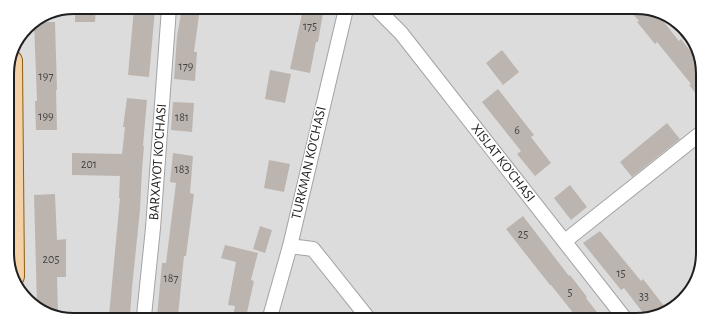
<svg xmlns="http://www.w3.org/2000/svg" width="710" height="327" font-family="'Alegreya Sans',sans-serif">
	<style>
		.residential { fill: #dddcdc }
		.building { fill: #bcb5af }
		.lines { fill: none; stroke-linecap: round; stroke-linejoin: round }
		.street-casing { stroke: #a3a3a3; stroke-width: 16 }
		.primary-casing { stroke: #8d5e0d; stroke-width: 24 }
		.street { stroke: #fff; stroke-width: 14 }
		.primary { stroke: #f4d0a7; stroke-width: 22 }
		.labels { text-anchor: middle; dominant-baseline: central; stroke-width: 3; stroke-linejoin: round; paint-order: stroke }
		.number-label { font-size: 12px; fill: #464443 }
		.street-label { font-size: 14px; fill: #1f1f1f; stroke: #fff }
		.rim { fill: none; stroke: #1f1f1f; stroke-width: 2 }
	</style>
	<rect width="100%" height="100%" fill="#efece6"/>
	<path class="residential" d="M74,7L662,12L689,33L702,65L698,279L674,309L640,320L48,315L21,294L8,266L7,69L30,24Z"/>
	<path class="building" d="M75,7H96L95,22H75Z
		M134,8L155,9L149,77L128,75Z
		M182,8H200L194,52H197L195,81L174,79L177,36Z
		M303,9L323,13L318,42H316L310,73L290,69Z
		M631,12H656L679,41L681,39L702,66V101L689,85L691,84L657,42L655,44L637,22L639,21Z
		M34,22H55L57,90H56L57,130H36L35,101H37Z
		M502,50L519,72L503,85L486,63Z
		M270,70L291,74L285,103L265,99Z
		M498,89L534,135L531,137L551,163L535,176L517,154L521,151L482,102Z
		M127,98L147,100L143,146H144L142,170L140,210L132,288L130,316L109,315L120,198H119L120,176L72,175V153L122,154L125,127H123Z
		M173,102L194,103L192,132L171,130Z
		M667,123L680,139L632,177L620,162Z
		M173,153L193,156L190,193L194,194L186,256H184L178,316H157L162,263H166L176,183L170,182Z
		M269,160L290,164L284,192L264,188Z
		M570,185L587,207L571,220L554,198Z
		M55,194L57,240L66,239V277H57L58,315H48L37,306L34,195Z
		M523,216L569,276L570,275L587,297L586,298L603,320L578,319L551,285H550L506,229Z
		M260,226L272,230L265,253L253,249Z
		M600,231L641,281L643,279L668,311L647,318L624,288L621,290L583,243Z
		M225,245L258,253L251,280L254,281L246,317L233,316L235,306L228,305L236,262L221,258Z"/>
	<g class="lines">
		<g class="street-casing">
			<path id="street" d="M378,10L401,33L626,320
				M688,33L690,34
				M565,241L701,133
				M290,246L313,249L368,318
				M144,316L153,228L169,8
				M270,317L290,246L346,9"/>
		</g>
		<g class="primary-casing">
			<path id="primary" d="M11,61L13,276"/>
		</g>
		<use href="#street" class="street"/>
		<use href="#primary" class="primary"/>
	</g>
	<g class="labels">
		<g class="number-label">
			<text x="310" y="26">175</text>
			<text x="186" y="66">179</text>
			<text x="46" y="76">197</text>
			<text x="46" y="116">199</text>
			<text x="182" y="117">181</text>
			<text x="517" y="130">6</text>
			<text x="89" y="164">201</text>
			<text x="182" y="169">183</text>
			<text x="523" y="234">25</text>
			<text x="51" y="259">205</text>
			<text x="621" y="273">15</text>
			<text x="171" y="278">187</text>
			<text x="570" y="292">5</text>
			<text x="644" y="296">33</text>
		</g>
		<g class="street-label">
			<text transform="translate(158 162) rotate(-86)">BARXAYOT KO'CHASI</text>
			<text transform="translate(309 163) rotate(-77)">TURKMAN KO'CHASI</text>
			<text transform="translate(503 163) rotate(52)">XISLAT KO'CHASI</text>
		</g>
	</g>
	<path d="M0 0H710V327H0ZM74 14H636A60 60 0 0 1 696 74V253A60 60 0 0 1 636 313H74A60 60 0 0 1 14 253V74A60 60 0 0 1 74 14Z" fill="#fff" fill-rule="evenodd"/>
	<path class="rim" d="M74 14H636A60 60 0 0 1 696 74V253A60 60 0 0 1 636 313H74A60 60 0 0 1 14 253V74A60 60 0 0 1 74 14Z"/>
</svg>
